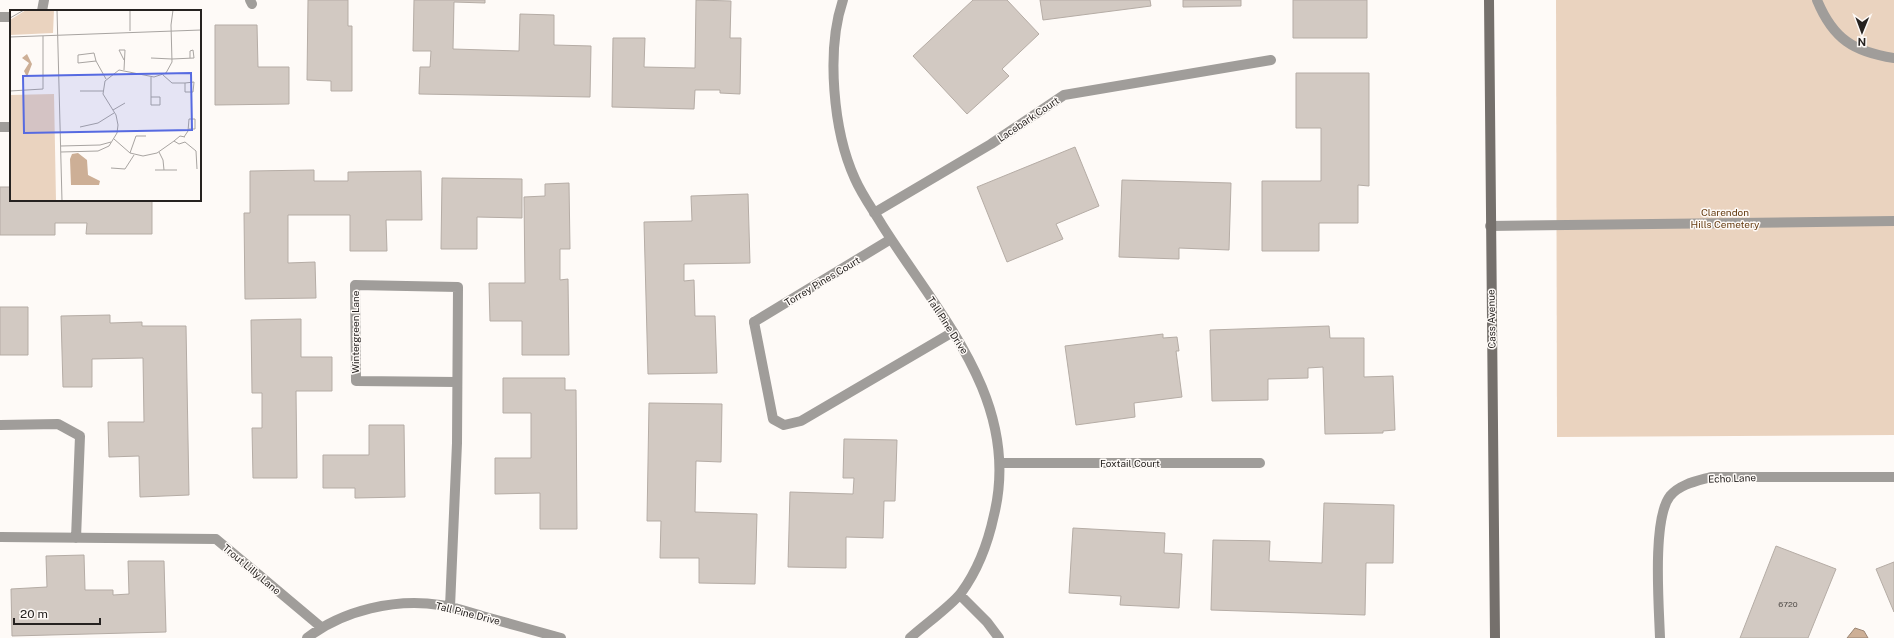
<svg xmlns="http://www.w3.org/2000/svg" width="1894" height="638" font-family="'Public Sans',sans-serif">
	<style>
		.green { fill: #ead3bf }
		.water { fill: #cdaf96; stroke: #9b8573 }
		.building { fill: #d2c9c2; stroke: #b5aca5 }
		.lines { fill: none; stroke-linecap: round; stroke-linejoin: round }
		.lane { stroke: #a09d9a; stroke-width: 10 }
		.street { stroke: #a09d9a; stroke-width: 10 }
		.secondary { stroke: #75706c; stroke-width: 10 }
		.labels { text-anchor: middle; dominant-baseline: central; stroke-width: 3; stroke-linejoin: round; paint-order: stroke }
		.number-label { font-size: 8px; fill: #514c48 }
		.street-label { font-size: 10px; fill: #262220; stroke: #fefaf7 }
		.park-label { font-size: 10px; fill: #663d13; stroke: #fefaf7 }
		.inset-road { fill: none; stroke: #a8a4a1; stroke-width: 1 }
		.view { fill: #566ae1; fill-opacity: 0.15; stroke: #566ae1; stroke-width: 2 }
		.inset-edge { fill: none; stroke: #262220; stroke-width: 2 }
	</style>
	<rect width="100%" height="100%" fill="#fefaf7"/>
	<path class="green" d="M1556,0H1894V435L1557,437Z"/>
	<path class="water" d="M1855,628L1864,631L1868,638H1847Z"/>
	<path class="building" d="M308,0H348V26H352V91H331V81L307,80Z
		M414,0H485V3L454,2L453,49L519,51L520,14L554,15V45L591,46L590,97L419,94L420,67H430L431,51H413Z
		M696,0L731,1L730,38H741L740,94L720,93V90H695L694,109L612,107L613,38H645L644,67L695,68Z
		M973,0H1007L1039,34L1002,69L1009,76L967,114L913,56Z
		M1040,0H1150L1151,6L1043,20Z
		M1183,0H1241V6L1183,7Z
		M1293,0H1367V38H1293Z
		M215,25H257L258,67H289V104L215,105Z
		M1296,73H1369V186L1358,185V223H1319V251H1262V181H1321V128H1296Z
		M1075,147L1099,206L1056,224L1063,239L1007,262L977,187Z
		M314,170V181H348V172L421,171L422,220H386L387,251H350V215H288V263L315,262L316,298L245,299L244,213H250V171Z
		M442,178L522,179V218L477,217V249H441Z
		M1122,180L1231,183L1229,250L1179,248V259L1119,257Z
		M569,183L570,249H560V280L568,279L569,355H522V321H490L489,283H525L524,197L545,196V184Z
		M0,187H11V200H152V234H86L87,223H55V235H0Z
		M748,194L750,263L684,264V281L694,280L695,316H715L717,373L648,374L644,222L692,221L691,196Z
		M0,307H28V355H0Z
		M110,315V323L142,322V326H186L189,495L140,497L139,456L109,457L108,422H144L143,358L92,359V387H63L61,316Z
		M301,319V357H332V391H296L297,478H253L252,428H262V393H252L251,320Z
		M1329,326L1330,338H1364V377L1393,376L1395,430L1383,431V433L1325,434L1323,367L1308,368V378L1268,379V400L1212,401L1210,330Z
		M1163,334V338L1177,337L1179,351H1176L1182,397L1134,403L1135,417L1076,425L1065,346Z
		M503,378H565V390H576L577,529H540V493L495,494V458H531V413H503Z
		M649,403L722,404L721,462L696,461L695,512L757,514L755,584L699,583V558H660L661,521H647Z
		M369,425H404L405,497L355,498V488H323V455H369Z
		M844,439L897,440L895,501H884L883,538L846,537V568L788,567L790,492L853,494L854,478H843Z
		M1324,503L1394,505L1393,563H1366L1365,615L1211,610L1213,540L1270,541L1269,561L1322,563Z
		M1073,528L1165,533L1164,553L1182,554L1179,608L1120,605L1121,596L1069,593Z
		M1776,546L1836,569L1808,638H1740Z
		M84,555L85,590H113V595L129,594L128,561H164L166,632L12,636L11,589L47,587L46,556Z
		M1894,562V612L1876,569Z"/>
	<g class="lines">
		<path class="lane" d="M1817,0C1833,39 1854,52 1894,58
			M1490,226L1894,221
			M754,322L773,419L784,425L801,421L953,332"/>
		<path class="street" d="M250,0L252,4
			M843,0C826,50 833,131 855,179C862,195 873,210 882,225C938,314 1022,401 994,515C988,543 978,570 961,593C951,606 923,626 910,638
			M42,11L44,0
			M0,17H11
			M0,127H11
			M874,213L991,144L1064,95L1271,60
			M754,322L891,239
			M0,425L58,424L80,436L76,538
			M1000,463H1260
			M0,537L216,539L321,627
			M960,595L987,622L999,638
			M450,607L457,443L458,287L355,285L356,381L457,382
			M307,638C343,610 396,598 440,605C454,607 468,612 482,616C508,623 535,631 561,638
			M1660,638C1659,607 1652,519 1670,496C1680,484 1697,481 1711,477H1894"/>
		<path class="secondary" d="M1489,0L1495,638"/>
	</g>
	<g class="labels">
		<g class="number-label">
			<text x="1788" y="604">6720</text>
		</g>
		<g class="street-label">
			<text transform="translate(1028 119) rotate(-34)">Lacebark Court</text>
			<text transform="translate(822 281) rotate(-31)">Torrey Pines Court</text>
			<text transform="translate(1491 319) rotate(-91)">Cass Avenue</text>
			<text transform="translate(948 325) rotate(57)">Tall Pine Drive</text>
			<text transform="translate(355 332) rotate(-90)">Wintergreen Lane</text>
			<text x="1130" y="463">Foxtail Court</text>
			<text transform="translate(1732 478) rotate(-2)">Echo Lane</text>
			<text transform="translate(252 569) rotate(40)">Trout Lilly Lane</text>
			<text transform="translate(468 613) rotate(14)">Tall Pine Drive</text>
		</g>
		<g class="park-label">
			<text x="1725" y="212">Clarendon<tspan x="1725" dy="12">Hills Cemetery</tspan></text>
		</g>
	</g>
	<g transform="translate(10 10)">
		<rect width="191" height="191" fill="#fefaf7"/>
		<path d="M16,0H44L43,23L0,25V10ZM44,84L46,191H0V85Z" fill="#ead3bf"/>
		<path d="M17,44L22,54L17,67L14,61L19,53L12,48ZM68,143L77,150L78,165L90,171L89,175H61L60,149L62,144Z" fill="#cdaf96"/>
		<path class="inset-road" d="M47,0L52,191M120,0V21M0,8L14,0M0,27L191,20M84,43L86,51L68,53V45ZM141,48L162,49L184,48L183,40L180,41V48M114,50L109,40H115L114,60M86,51L96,69M153,65L162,73H175L184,72L183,82H175V73M0,81L33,79V26M70,81H93M141,87H150V95H141V67M103,100L115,93M70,117L88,113L104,103M174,127L178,121L179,109H185V119H179M104,129L120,143L133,146L147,143L164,131L169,134L175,132M164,131L170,126L175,127M175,132L186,141L187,159M51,136L90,135L101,132M51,142L88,141L99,136L107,123L108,115L106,105L93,84L95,71L109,60L144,67L156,63L162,52L161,15L163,0M149,142L153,150L154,160M120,143L126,126H136M101,158L115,159L124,145M145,160H167"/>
		<path class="view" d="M181,63L182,120L14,123L13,66Z"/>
		<rect width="191" height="191" class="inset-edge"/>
	</g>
	<g transform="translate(1862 32) rotate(181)" stroke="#fefaf7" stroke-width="3" paint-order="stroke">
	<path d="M0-3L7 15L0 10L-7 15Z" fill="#262220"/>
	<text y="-6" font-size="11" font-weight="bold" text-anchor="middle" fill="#262220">N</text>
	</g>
	<path d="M14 618v6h86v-6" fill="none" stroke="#262220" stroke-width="2"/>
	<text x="20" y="618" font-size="12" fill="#262220" stroke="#fefaf7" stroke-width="3" paint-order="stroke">20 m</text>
</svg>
